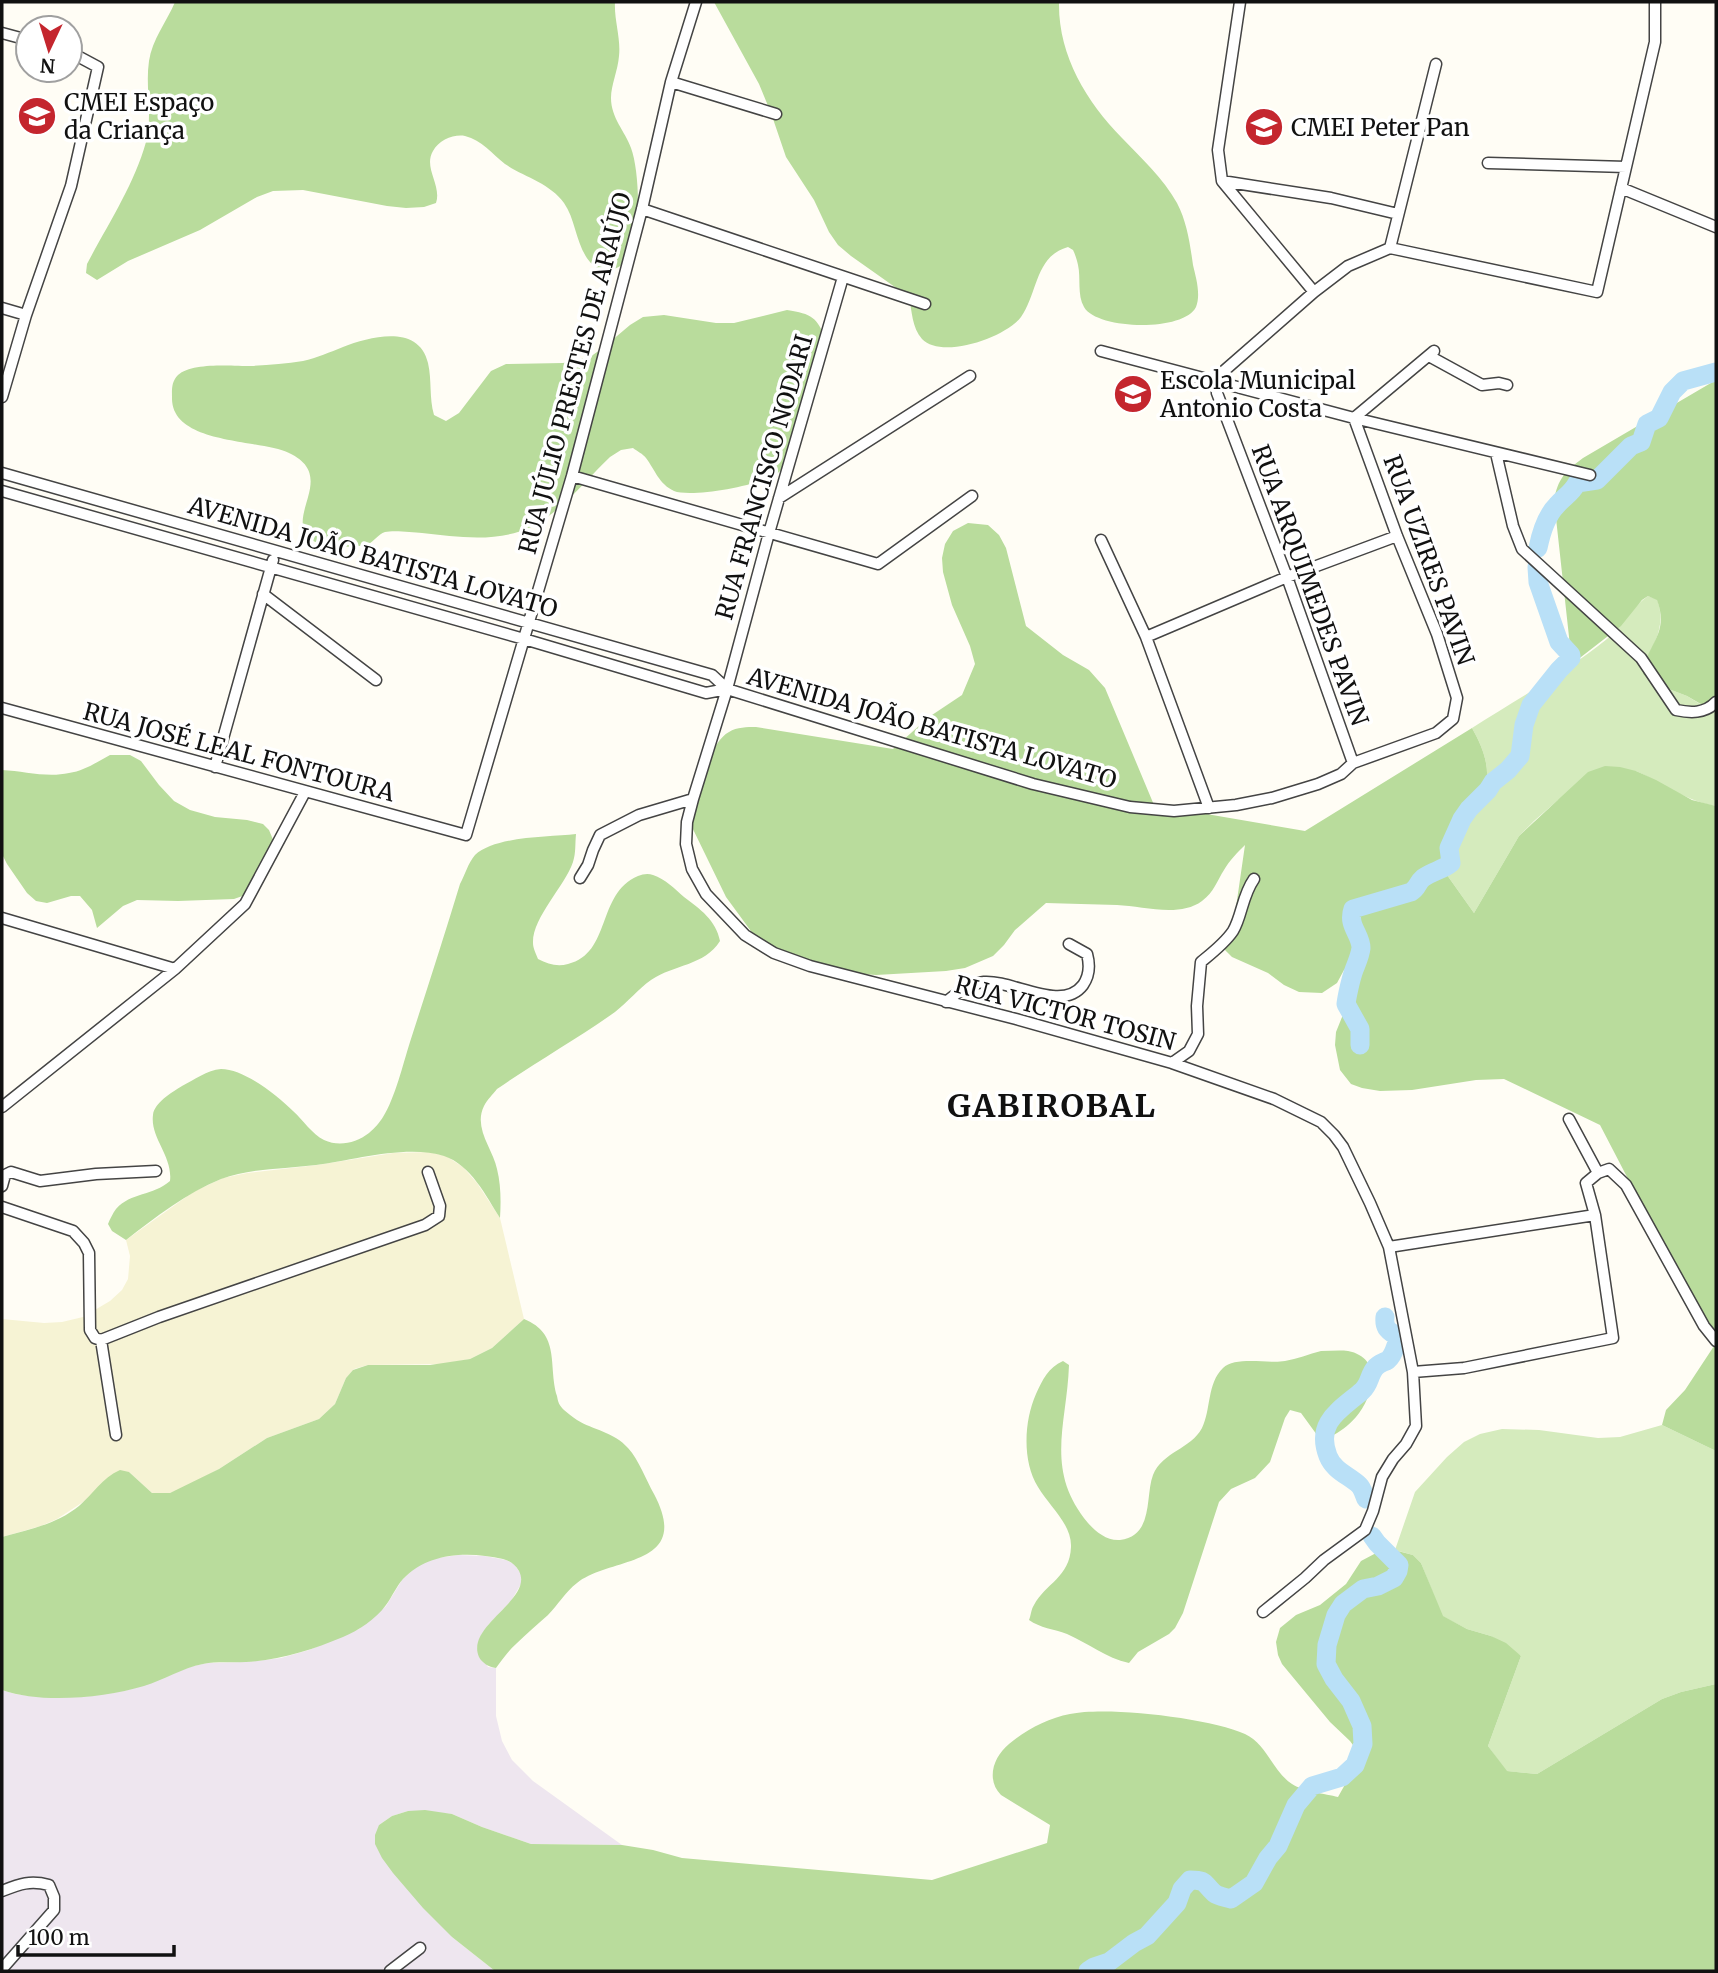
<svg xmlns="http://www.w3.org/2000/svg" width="1718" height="1973" font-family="Merriweather,serif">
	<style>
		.industrial { fill: #eee6ef }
		.farmland { fill: #f6f3d4 }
		.green { fill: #d5ebbd }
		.forest { fill: #b9dc9c }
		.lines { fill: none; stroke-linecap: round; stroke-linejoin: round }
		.river { stroke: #b9e0f7; stroke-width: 19 }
		.minor-casing { stroke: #444; stroke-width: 13 }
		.minor { stroke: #fff; stroke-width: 10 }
		.labels { text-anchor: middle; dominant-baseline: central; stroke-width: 7; stroke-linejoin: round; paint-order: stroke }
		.poi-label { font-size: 24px; fill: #111; stroke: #fff; text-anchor: start }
		.street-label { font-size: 24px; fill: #111; stroke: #fff }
		.district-label { font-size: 32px; font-weight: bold; letter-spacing: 2px; fill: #111; stroke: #fff }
	</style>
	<rect width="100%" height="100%" fill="#fffdf5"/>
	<path class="industrial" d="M458,1555L485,1556L506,1560L514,1564L521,1574V1584L511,1601L489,1624L480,1637L477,1648L488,1667L496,1668V1716L502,1741L512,1760L533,1781L622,1845L531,1844L482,1827L452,1814L408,1811L392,1816L379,1825L452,1937L495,1971H2V1690L15,1694L32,1696L83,1697L128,1690L193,1666L208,1663L247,1662L281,1658L309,1650L359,1629L386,1606L402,1580L417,1566L431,1559Z"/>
	<path class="farmland" d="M429,1152L446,1156L463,1167L477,1183L500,1218L524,1319L492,1348L470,1359L443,1364L368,1365L354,1369L346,1378L335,1404L319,1419L267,1438L219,1469L182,1489L170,1493H152L129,1472L57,1519L41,1526L2,1537V1319L44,1323L62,1322L83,1317L110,1301L122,1290L128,1279L130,1256L126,1240L193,1192L223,1178L247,1173L317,1165L393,1153Z"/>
	<path class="green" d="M1648,596L1657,599C1666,623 1656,642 1644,663L1653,683L1687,696L1710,710H1716V806C1688,802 1662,783 1636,771L1558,800L1534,821L1519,836L1474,913L1447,875L1487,778C1488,760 1481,744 1472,728C1517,699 1565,673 1607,639C1622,626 1632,607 1648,596Z
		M1662,1425L1716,1451V1684L1681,1692L1662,1699L1537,1774L1506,1771L1488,1746L1521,1656L1491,1636L1467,1629L1442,1616L1421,1563L1413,1555L1395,1550L1415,1492L1447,1457L1464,1442L1480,1434L1502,1429L1539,1430L1598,1438L1620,1437Z"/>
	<path class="forest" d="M175,2H615C614,20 621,38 619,56C618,70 611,85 611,98C611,118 625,131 631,148C640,172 642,240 627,260C620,268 613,270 603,271C599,269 593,266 590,262C576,246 576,220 564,203C550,183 524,177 505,164C492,154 482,140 465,136C454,134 439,140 433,151C423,168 442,185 436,203L424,207L406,208L387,206L303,190L273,191L257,197L200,230L128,261L97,280L86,273L87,264C108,224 134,185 146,142C153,115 145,88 149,61C152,40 167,21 175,2Z
		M714,2H1059C1058,55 1086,101 1122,138C1142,159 1163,178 1177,203C1187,222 1190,244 1193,265C1196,278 1201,294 1196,307C1184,332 1097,330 1084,307C1077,295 1081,278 1078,265C1077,260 1075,254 1073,250L1068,247C1035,256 1038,293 1021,317C1006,337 942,360 922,339C912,328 912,311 909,297L851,256L838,245L829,232L814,200L786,157L771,113L759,84Z
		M787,310C812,314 817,317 826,340L786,464C784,467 782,470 779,472C764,485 692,498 674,491C659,484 655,470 646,458C643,454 637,451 633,448L621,450L610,457C586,480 561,512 531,527C497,543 458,537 422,533C412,532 393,530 385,532C378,534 374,542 368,544C355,549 316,548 307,536C289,512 336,475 289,453C260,439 173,445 172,399C172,390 171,382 178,375C192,362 233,366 251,366C268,365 286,364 303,361C317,358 330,352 343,347C371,336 419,324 428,363C432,380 429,398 434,415L446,421L459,413L491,371L506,364L563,363L590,357L604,347L630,325L643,317L664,315L716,323H734Z
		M1716,380V710H1711L1687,696L1653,683L1643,674C1646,644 1670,635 1657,600L1648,596L1642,600L1621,626L1572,664L1554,500C1558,479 1565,471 1583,458Z
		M968,523L988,525L999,535L1006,548L1026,626L1063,655L1089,670L1105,688L1154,805L1305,831L1472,728C1481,744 1488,760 1487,778L1447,875L1474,913L1519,836L1588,772L1605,766L1620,767L1636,771L1656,780L1692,800L1716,806V1342L1677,1273L1600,1125L1504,1079L1476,1080L1412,1090L1380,1091L1362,1088L1351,1084L1340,1070L1335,1045L1336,1032L1369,950L1344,970L1337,983L1322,993L1299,992L1284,985L1268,973L1232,957L1225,950L1227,935L1234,921L1245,845C1238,852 1229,861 1224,870C1217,881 1214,892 1202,901C1179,918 1143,906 1117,905C1093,904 1069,904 1046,903L1015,930L1004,945L993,956L965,968L946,971L876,975L837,972L800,962L756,938L726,897L689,821C696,798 708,743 729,732C737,727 747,727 756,727L893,749L929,717L962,695L975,664L970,646L952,605L943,572L942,558L945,544L953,531Z
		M110,755H130L141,761L159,785L174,801L190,810L215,817L247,820L263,824L269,830L274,842L248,894L234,899L178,901L137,900L123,906L97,928L92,910L80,896H71L47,903L36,901L27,893L7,864L2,854V770C24,771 47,778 69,773C84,771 97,762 110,755Z
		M576,834C575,844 576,853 573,862C565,886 532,918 533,943C533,948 536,954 538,959C548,964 557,967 568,964C612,953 596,894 638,876C643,874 648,873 653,875C665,879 675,889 684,897C700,909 716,920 720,941C704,966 675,964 651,980C638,989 628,1002 615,1012C577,1039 536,1062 497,1089C493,1094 487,1100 484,1106C473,1128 493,1149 497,1169C501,1185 501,1202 500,1218C486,1196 471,1165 444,1156C408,1144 353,1160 316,1165C285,1169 251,1168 221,1179C186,1193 156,1217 126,1240L112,1231L108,1224C110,1219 113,1213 116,1209C131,1192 153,1196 170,1181C173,1156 150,1138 153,1115C154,1103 172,1092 182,1086C194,1080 207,1070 221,1069C244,1069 277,1095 293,1111C303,1120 312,1134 324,1140C339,1147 356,1143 369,1133C374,1129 380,1122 383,1117C395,1098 403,1064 410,1042C427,989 444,937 460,884C465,875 468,863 475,855C495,836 549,837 576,834Z
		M524,1319C561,1334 548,1365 557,1396C558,1402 559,1405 564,1410C568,1413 572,1417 577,1420C593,1430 614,1432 628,1448C639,1460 646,1480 654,1494C693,1568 611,1556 577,1583C565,1592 558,1605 548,1615C537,1625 526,1634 516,1644C508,1651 502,1660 496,1668C489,1667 482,1663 479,1657C465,1625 534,1600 519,1571C515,1564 510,1561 503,1559C469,1551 428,1552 403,1579C396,1587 392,1597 386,1605C375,1620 359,1630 343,1637C312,1650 280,1660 246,1662C232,1663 217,1661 203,1664C182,1668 164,1680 144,1686C103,1698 42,1704 2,1690V1537C28,1530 57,1524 79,1506C93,1494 102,1478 120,1470L129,1472L152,1493H170L219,1469L267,1438L319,1419L335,1404L346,1378L353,1370L368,1365H430L470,1359L492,1348Z
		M1716,1343V1451L1662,1425L1666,1410L1685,1390Z
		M1321,1351C1330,1351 1340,1350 1348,1351C1384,1358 1373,1397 1356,1417C1348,1426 1340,1432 1330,1437L1317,1435L1301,1413L1290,1410L1285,1418L1270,1462L1255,1478L1231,1489L1219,1502L1183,1613L1175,1628L1169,1634L1138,1652L1129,1663C1106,1658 1088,1643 1067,1634C1054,1629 1040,1628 1029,1620C1031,1616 1031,1609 1034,1605C1045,1584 1070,1577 1071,1547C1072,1524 1049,1506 1038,1487C1022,1461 1024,1421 1036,1394C1043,1379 1048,1368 1063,1361L1069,1365C1067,1425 1044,1470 1088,1523C1096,1532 1107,1541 1120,1540C1154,1536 1145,1496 1153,1475C1162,1452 1191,1449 1202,1428C1211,1410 1207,1383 1223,1368C1235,1356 1269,1364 1285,1361C1297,1359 1309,1354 1321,1351Z
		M1394,1550L1413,1555L1421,1563L1443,1616L1467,1629L1491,1636L1506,1643L1521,1656L1488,1746L1507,1771L1537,1774L1662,1699L1681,1692L1716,1684V1971H495L452,1937L423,1908L393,1873L382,1858L375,1844V1835L379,1825L392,1816L408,1811L425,1810L452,1814L482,1827L531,1844L622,1845L653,1850L682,1858L932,1880L1047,1843L1050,1825L1001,1795C986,1780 993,1757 1009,1744C1026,1730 1048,1718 1070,1714C1107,1706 1210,1718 1245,1734C1267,1744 1272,1771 1292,1784C1302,1791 1326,1794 1338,1797L1361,1756L1350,1741L1330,1722L1282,1664L1278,1655L1276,1642L1280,1628L1296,1615L1320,1605L1346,1584L1361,1561L1378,1552Z"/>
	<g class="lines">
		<path class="river" d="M1538,548C1541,533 1546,516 1557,505C1564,497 1572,493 1577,483L1597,480L1631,446L1641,442L1647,424L1659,418L1672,392L1683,381L1716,372
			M1360,1045V1029L1346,1004C1347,996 1351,978 1354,970C1357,962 1360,956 1361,948C1361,934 1347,926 1353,909L1411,892C1418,888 1417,883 1423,878C1432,871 1443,870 1451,863L1449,848L1462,819L1469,809L1488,790L1493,782L1508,770L1520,756L1524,725L1531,705L1559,670L1571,658V655L1559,642L1538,582L1537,567
			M1366,1499C1364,1495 1363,1489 1359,1485C1348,1475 1334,1471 1328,1456C1315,1422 1340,1410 1362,1391C1370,1384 1369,1375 1375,1368C1379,1363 1383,1363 1388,1360C1394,1355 1395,1347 1398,1340L1395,1335C1387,1330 1384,1327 1385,1317
			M1088,1971L1094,1967L1109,1962L1134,1943L1147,1936L1177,1903L1182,1889L1190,1880C1207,1880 1203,1883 1214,1893C1219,1897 1225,1897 1231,1899L1254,1883L1268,1858L1278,1846L1296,1805L1312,1786L1342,1777L1355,1765L1363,1744L1362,1726L1351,1701L1334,1679L1326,1664L1327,1645L1336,1615L1343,1604L1363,1589L1378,1586L1394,1578L1398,1571L1399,1565L1377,1543L1372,1536"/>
		<g class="minor-casing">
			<path id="minor" d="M1240,2L1218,150L1222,181L1314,292
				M2,33L28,40
				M671,82L776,114
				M1488,163L1626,167
				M1222,181L1331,198L1398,214
				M1621,188L1716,227
				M642,209L925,304
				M1390,248L1597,292L1655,42V2
				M1390,248L1436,64
				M843,277L769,533L727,689L693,799L687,822L686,844L692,869L706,894L745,935L774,953L810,966L1016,1019L1172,1063L1274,1099L1321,1122L1334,1135L1343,1147L1370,1203L1389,1247L1413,1372L1416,1426L1406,1444L1393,1459L1382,1477L1373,1511L1365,1530L1324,1560L1305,1578L1263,1612
				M2,308L26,315
				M1101,351L1354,418L1590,475
				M1429,356L1482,385L1499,383L1507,385
				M1216,381L1217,393L1287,577L1353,763
				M1216,381L1225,370L1314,292L1348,266L1390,248
				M2,397L26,315L71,186L98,67L70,52
				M1496,453L1513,526L1522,549L1641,658L1676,710C1690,713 1705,714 1716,702
				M2,473L712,675L727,689L1033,784L1130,807L1174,811L1236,805L1272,798L1318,784L1341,774L1353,763L1436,733L1453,719L1457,698L1437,634L1397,536L1354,418L1434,351
				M572,476L878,564L972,496
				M2,491L524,639L706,693L727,689
				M779,498L970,376
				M1101,540L1146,637L1209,808
				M263,594L376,680
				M1146,637L1287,577L1397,536
				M2,708L466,835L572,476L642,209L671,82L696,2
				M215,767L273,560
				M580,878L588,865L593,850L600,835L639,815L693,799
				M2,918L175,969
				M946,1002C958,992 968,984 984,982C1013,980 1062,1013 1083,985C1090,975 1090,965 1087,954L1069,944
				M1172,1063L1189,1051L1198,1034L1197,1006L1201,962C1212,953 1225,943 1233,931C1242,916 1242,896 1254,879
				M2,1107L175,969L245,904L305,792
				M1569,1119L1598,1173
				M2,1186L5,1175L11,1172L40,1181L96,1174L156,1171
				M2,1207L73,1231L84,1243L89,1253L90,1330L95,1338L101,1340L159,1317L425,1225L439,1216L440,1206L428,1172
				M1389,1247L1595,1215
				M101,1340L116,1435
				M1413,1372L1464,1368L1613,1338L1595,1215L1586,1183L1598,1173L1609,1169L1626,1185L1704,1326L1716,1341
				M2,1891C20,1884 30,1880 49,1885L54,1897V1910L2,1969
				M390,1971L420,1948"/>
		</g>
		<use href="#minor" class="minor"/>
	</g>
	<defs>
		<g id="school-disc" transform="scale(2.0125)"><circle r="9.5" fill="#c4262e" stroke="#fff"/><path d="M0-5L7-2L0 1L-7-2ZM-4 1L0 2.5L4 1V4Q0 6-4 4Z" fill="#fff"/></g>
	</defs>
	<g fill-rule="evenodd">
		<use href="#school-disc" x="37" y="116"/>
		<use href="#school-disc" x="1264" y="127"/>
		<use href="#school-disc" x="1133" y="394"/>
	</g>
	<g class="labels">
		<g class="poi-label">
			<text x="64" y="102">CMEI Espaço<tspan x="64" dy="28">da Criança</tspan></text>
			<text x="1291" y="127">CMEI Peter Pan</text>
			<text x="1160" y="380">Escola Municipal<tspan x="1160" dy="28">Antonio Costa</tspan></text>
		</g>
		<g class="street-label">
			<text transform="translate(575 373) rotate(-75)">RUA JÚLIO PRESTES DE ARAÚJO</text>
			<text transform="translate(764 477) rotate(-74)">RUA FRANCISCO NODARI</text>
			<text transform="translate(373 557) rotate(16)">AVENIDA JOÃO BATISTA LOVATO</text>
			<text transform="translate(1429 560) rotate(70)">RUA UZIRES PAVIN</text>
			<text transform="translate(1310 585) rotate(70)">RUA ARQUIMEDES PAVIN</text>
			<text transform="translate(932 728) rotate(16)">AVENIDA JOÃO BATISTA LOVATO</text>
			<text transform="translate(239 752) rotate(15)">RUA JOSÉ LEAL FONTOURA</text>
			<text transform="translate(1065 1013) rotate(15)">RUA VICTOR TOSIN</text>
		</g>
		<g class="district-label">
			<text x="1052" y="1106">GABIROBAL</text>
		</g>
	</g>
	<rect width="1718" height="1973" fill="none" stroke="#111111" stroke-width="7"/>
	<g transform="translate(49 49) rotate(184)"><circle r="33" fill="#ffffff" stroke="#a0a0a0" stroke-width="2"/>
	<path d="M0-5L12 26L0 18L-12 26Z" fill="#c4262e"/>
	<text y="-10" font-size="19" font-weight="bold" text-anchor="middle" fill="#111111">N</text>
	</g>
	<path d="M18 1945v10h156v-10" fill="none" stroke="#111111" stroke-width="3.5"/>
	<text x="28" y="1945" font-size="21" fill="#111111" stroke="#ffffff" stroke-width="5" paint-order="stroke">100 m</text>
</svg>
